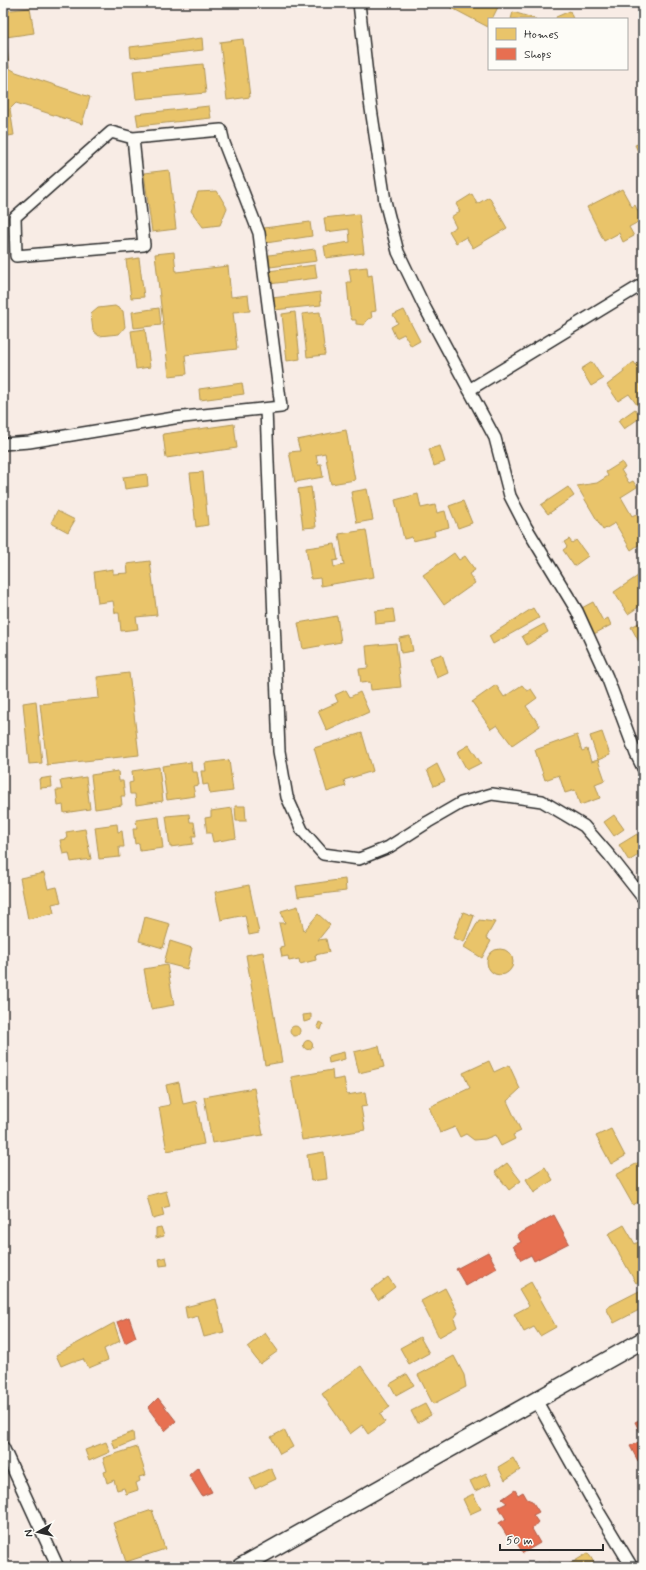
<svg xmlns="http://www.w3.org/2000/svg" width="646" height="1570" font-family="Mynerve,sans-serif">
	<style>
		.homes { fill: #e9c46a; stroke: #b09657 }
		.shops { fill: #e76f51; stroke: #af5b46 }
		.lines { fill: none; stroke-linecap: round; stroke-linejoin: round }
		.street-casing { stroke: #2b2b2b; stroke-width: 14 }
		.secondary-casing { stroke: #2b2b2b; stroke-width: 19 }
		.street { stroke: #fdfcf7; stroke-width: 11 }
		.secondary { stroke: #fdfcf7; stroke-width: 16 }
	</style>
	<rect width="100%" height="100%" fill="#f8ece5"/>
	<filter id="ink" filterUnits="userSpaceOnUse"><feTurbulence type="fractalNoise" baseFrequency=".025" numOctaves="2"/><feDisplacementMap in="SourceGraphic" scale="8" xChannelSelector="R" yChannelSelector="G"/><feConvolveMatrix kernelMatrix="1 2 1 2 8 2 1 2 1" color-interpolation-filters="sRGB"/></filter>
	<g filter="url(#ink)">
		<path class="homes" d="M453,3H500L492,19H489L488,27L450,7Z
			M30,8L34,33L6,37L9,68L16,72L90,97L82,124L16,103L10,109L14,135L3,137V11Z
			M570,11L573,19H557L556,17Z
			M513,12L536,19H511Z
			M202,38L203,50L131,58L130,47Z
			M243,39L250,97L227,100L220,42Z
			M203,64L206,93L136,99L133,71Z
			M209,106L211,118L138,126L136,114Z
			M643,142V162L635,145Z
			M169,170L176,229L152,232L144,173Z
			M622,189L632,207L635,205L642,220L629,227L634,236L623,242L619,233L604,241L587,207Z
			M217,191L227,208L220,225L203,227L191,211L198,192Z
			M472,194L477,204L489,197L507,228L473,248L466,237L456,243L449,231L456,227L451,217L460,211L456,204Z
			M359,214L364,253L326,258L324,246L350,242L349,229L326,232L324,218Z
			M310,222L312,236L266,243L264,228Z
			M315,249L317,261L270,267L269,255Z
			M174,252L176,272L228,266L231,297L248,295L250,311L233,312L237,349L185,355L187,374L169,376L155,254Z
			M139,258L144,297L131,298L126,260Z
			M315,265L317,278L269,284L268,271Z
			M367,267L368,276L372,275L376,311L371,312L372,318L368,319L364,325L356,324V320H352L350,315L347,282H351L349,269Z
			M320,292L321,305L274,310L272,298Z
			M115,306L123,311L125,327L119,334L99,336L93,331L91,314L98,308Z
			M159,308L161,325L134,328L132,312Z
			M404,310L420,341L411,346L404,334L396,338L391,327L398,323L393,315Z
			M295,312L300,359L287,361L282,314Z
			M320,312L325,355L307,357L302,314Z
			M145,329L150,367L136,369L131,331Z
			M643,360V400L637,405L629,394L618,401L607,385L624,372L623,370L634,362L636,365Z
			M592,362L603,379L591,386L581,369Z
			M242,383L244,394L200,400L199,389Z
			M635,409L641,417L624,429L618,421Z
			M234,424L237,448L166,458L163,434Z
			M346,430L355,480L331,484L325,453L316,455L318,464H321L323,477L295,482L289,452L300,451L297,440Z
			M440,446L445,462L434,466L429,449Z
			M622,462L625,468L621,470L629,483L633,481L637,487L621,497L632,516L636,514L643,525V542L631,550L615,523L603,530L577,486L597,483L608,476L606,472Z
			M203,472L208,525L196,527L190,473Z
			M147,474L148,486L125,489L123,477Z
			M311,487L316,527L303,528L298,489Z
			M568,487L574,496L548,514L541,505Z
			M367,489L373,520L357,523L351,492Z
			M418,494L421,508L435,505L437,513L445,511L449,527L434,531L435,536L413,541L412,537L404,539L395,500Z
			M463,501L472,523L458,528L449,506Z
			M57,511L75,520L68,532L51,523Z
			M366,530L374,577L321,586L320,578L311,579L306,548L335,544L338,560L333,561L334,567L344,565L339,534Z
			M569,539L572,543L576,540L588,556L574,566L563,550L567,547L564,542Z
			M454,553L459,560L465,556L475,570L469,574L475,583L444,605L423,575Z
			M150,561L157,615L136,617L138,629L121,631L119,613H115L113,601L98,603L94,572L113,569V574L128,573L127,564Z
			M641,574L643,577V604L628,614L614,592Z
			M593,602L603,621L608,618L611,625L592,635L578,610Z
			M533,608L539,618L493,644L489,636Z
			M393,609L395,622L376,624L375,611Z
			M337,616L341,642L303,649L298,623Z
			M643,621V649L631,627Z
			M544,624L548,632L527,645L522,636Z
			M410,636L413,651L401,653L399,638Z
			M396,643L401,687L371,690L370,682L361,683L359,669L368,668L366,646Z
			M442,654L448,673L437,678L430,658Z
			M129,673L139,755L47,765L40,704L99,698L97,677Z
			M496,685L504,697L522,685L527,691L531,689L537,698L526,706L540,726L512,745L497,725L491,729L472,702Z
			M346,690L350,697L360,692L369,712L327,731L318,711L338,702L335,695Z
			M36,701L42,763L29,764L23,703Z
			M602,732L610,755L598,760L590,736Z
			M362,733L373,771L344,780L346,786L327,792L314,748Z
			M577,735L582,751L587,749L591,762L598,760L605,780L595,784L600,798L580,805L575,790L565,793L559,775L545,780L535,750Z
			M469,745L481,763L467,770L457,752Z
			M229,760L233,791L210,794L208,784L203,785L201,771H206L205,763Z
			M191,762L192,772H197L199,785L193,786L195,796L167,800L162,766Z
			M437,764L445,781L434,786L427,770Z
			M159,767L163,801L136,805L135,794H130L129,783L133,782L132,771Z
			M118,771L119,781H123L125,796H121L122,805L95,809L91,775Z
			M51,777L52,787L40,788L39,779Z
			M86,777L90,809L64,813L63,805L58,806L56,790H62L60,781Z
			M235,806H245L246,821H236Z
			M232,808L236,838L213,842L211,833H207L205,818L211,817V811Z
			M189,814L190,822H194L196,836H192L193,844L170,847L166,816Z
			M614,815L624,829L614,836L604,822Z
			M159,817L163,848L140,851L139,843L135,844L133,829H137L136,820Z
			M117,824L118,832L122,831L124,847H119L120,857L99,859L95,827Z
			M85,829L91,859L71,862L69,853L63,854L60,840L67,839L66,832Z
			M637,834L643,844V852L629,861L619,845Z
			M44,873L48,889L57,887L61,902L52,904L54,913L28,919L20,878Z
			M345,879L346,891L298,897L296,886Z
			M249,885L259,933L249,935L245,915L221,920L215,892Z
			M298,906L304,931L318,914L330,925L318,940L326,939L329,952L315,955L316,960L300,964L299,959L289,961L288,956L282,957L280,947L284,946L279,923H285L281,911Z
			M463,912L474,916L464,942L453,938Z
			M145,917L170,924L163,948L139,941Z
			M479,920L495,922L486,938L491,941L482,958L464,947Z
			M170,941L192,948L187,969L164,963Z
			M487 962a13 13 0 1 1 26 0a13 13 0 1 1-26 0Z
			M263,952L282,1062L265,1065L246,955Z
			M167,965L174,1005L151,1009L144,969Z
			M311,1014V1020L304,1022L303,1015Z
			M319,1022L323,1024L321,1030L317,1027Z
			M290 1031a5 5 0 1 1 10 0a5 5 0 1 1-10 0Z
			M303.5 1045a4.5 4.5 0 1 1 9 0a4.5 4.5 0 1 1-9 0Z
			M379,1046L384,1067L359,1073L354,1052Z
			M344,1052L345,1059L329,1063L328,1056Z
			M489,1061L494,1072L509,1065L520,1089L507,1101L521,1131L513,1135L515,1139L501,1146L495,1135L485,1139L474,1140L466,1134L460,1137L455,1127L440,1133L429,1107L470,1088L463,1073Z
			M332,1070L333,1080L344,1078L347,1095L365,1092L367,1106L361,1107L365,1130L302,1140L291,1077Z
			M179,1082L183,1104L196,1101L204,1144L167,1151L159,1107L170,1105L166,1085Z
			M254,1088L263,1135L212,1143L204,1097Z
			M611,1129L625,1156L611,1164L596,1136Z
			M324,1152L327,1179L311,1181L307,1155Z
			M643,1160V1206L640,1201L633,1205L616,1175Z
			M507,1163L521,1181L509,1190L495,1172Z
			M545,1167L553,1180L534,1193L526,1179Z
			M166,1191L170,1206L162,1208L164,1216L153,1219L147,1196Z
			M624,1225L635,1244L643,1239V1279L636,1283L608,1234Z
			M161,1227L164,1236L156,1238V1228Z
			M166,1257L168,1265L160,1266L159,1259Z
			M388,1277L395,1287L378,1300L371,1290Z
			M531,1282L556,1327L540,1336L534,1327L524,1332L514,1314L529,1306L519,1289Z
			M445,1288L458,1313L454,1319L457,1327L439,1337L421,1301Z
			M643,1289V1308L614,1323L606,1308Z
			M216,1299L224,1332L204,1337L198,1316L187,1319L185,1307Z
			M114,1323L120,1341L104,1349L108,1360L89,1368L83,1359L77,1361H73L61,1366L56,1355Z
			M265,1333L278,1351L260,1364L247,1347Z
			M420,1337L429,1353L409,1364L400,1348Z
			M454,1356L464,1375L466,1387L433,1404L418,1375Z
			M361,1366L390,1407L380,1414L385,1422L368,1434L362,1425L350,1434L322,1394Z
			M407,1374L414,1385L396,1395L390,1384Z
			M425,1404L431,1415L417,1423L411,1411Z
			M284,1430L293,1447L280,1454L271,1437Z
			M133,1432L134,1441L115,1449L112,1440Z
			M106,1442L110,1452L89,1461L85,1450Z
			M137,1447L146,1475L139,1477L140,1481L136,1483L138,1490L126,1494L124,1488L117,1490L114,1480L107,1483L104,1472L107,1471L103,1458Z
			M513,1458L520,1470L505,1480L498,1467Z
			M271,1468L276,1479L255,1489L250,1478Z
			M486,1473L491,1484L475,1491L470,1481Z
			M473,1494L481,1509L470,1514L463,1499Z
			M152,1510L165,1549L126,1562L113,1523Z
			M588,1553L597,1567H565Z
			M550,1562L553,1567H544Z
			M384,1563L386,1567H374Z"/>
		<path class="shops" d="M554,1215L569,1243L534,1261L531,1255L521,1260L513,1246L521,1242L517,1235Z
			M488,1252L497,1268L466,1286L456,1269Z
			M129,1317L136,1337L125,1343L117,1322Z
			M158,1398L176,1421L165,1431L148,1408Z
			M643,1418V1438L635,1422Z
			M643,1440V1459L638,1461L630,1446Z
			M198,1467L212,1492L202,1496L189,1475Z
			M515,1490L518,1495L523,1492L527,1499L532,1501L539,1512L533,1515L538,1522L532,1529L540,1543L523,1553L511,1534L507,1536L499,1523L506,1519L499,1507L507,1503L502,1499Z"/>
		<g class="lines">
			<g class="street-casing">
				<path id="street" d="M359,3L370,102L385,201L398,252L424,306L495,438L510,496L526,527L577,611L607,677L636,754L643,768
					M469,390L643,284
					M266,409L279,751L287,797L302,830L323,854L359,859L389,847L428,822L461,803L492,794L542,801L584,826L610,856L643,898
					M3,444L29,442L174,418L281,407L259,233L224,143L221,130L133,138L111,132L15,217L16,256L144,245L133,138
					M536,1400L597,1509L632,1567
					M3,1447L58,1567"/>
			</g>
			<g class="secondary-casing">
				<path id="secondary" d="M240,1567L643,1340"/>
			</g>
			<use href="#street" class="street"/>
			<use href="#secondary" class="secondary"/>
		</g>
	</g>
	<rect width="646" height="1570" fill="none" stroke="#fdfcf7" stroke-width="16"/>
	<rect x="8" y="8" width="630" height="1554" fill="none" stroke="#2b2b2b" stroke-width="1.5" filter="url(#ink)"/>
	<rect x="488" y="18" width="140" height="52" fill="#fdfcf7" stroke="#a9a8a5"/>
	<rect x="496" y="28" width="20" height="12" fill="#e9c46a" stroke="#a9a8a5"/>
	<text x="524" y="38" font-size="12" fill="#2b2b2b">Homes</text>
	<rect x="496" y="48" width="20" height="12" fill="#e76f51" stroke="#a9a8a5"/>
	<text x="524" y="58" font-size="12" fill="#2b2b2b">Shops</text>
	<g transform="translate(38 1532) rotate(262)" stroke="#fdfcf7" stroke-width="3" paint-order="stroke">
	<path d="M0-3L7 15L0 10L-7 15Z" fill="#2b2b2b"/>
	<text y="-6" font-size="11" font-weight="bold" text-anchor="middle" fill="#2b2b2b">N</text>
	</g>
	<path d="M500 1544v6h103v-6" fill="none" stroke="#2b2b2b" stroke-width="2"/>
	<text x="506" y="1544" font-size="12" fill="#2b2b2b" stroke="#fdfcf7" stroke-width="3" paint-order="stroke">50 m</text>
</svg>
